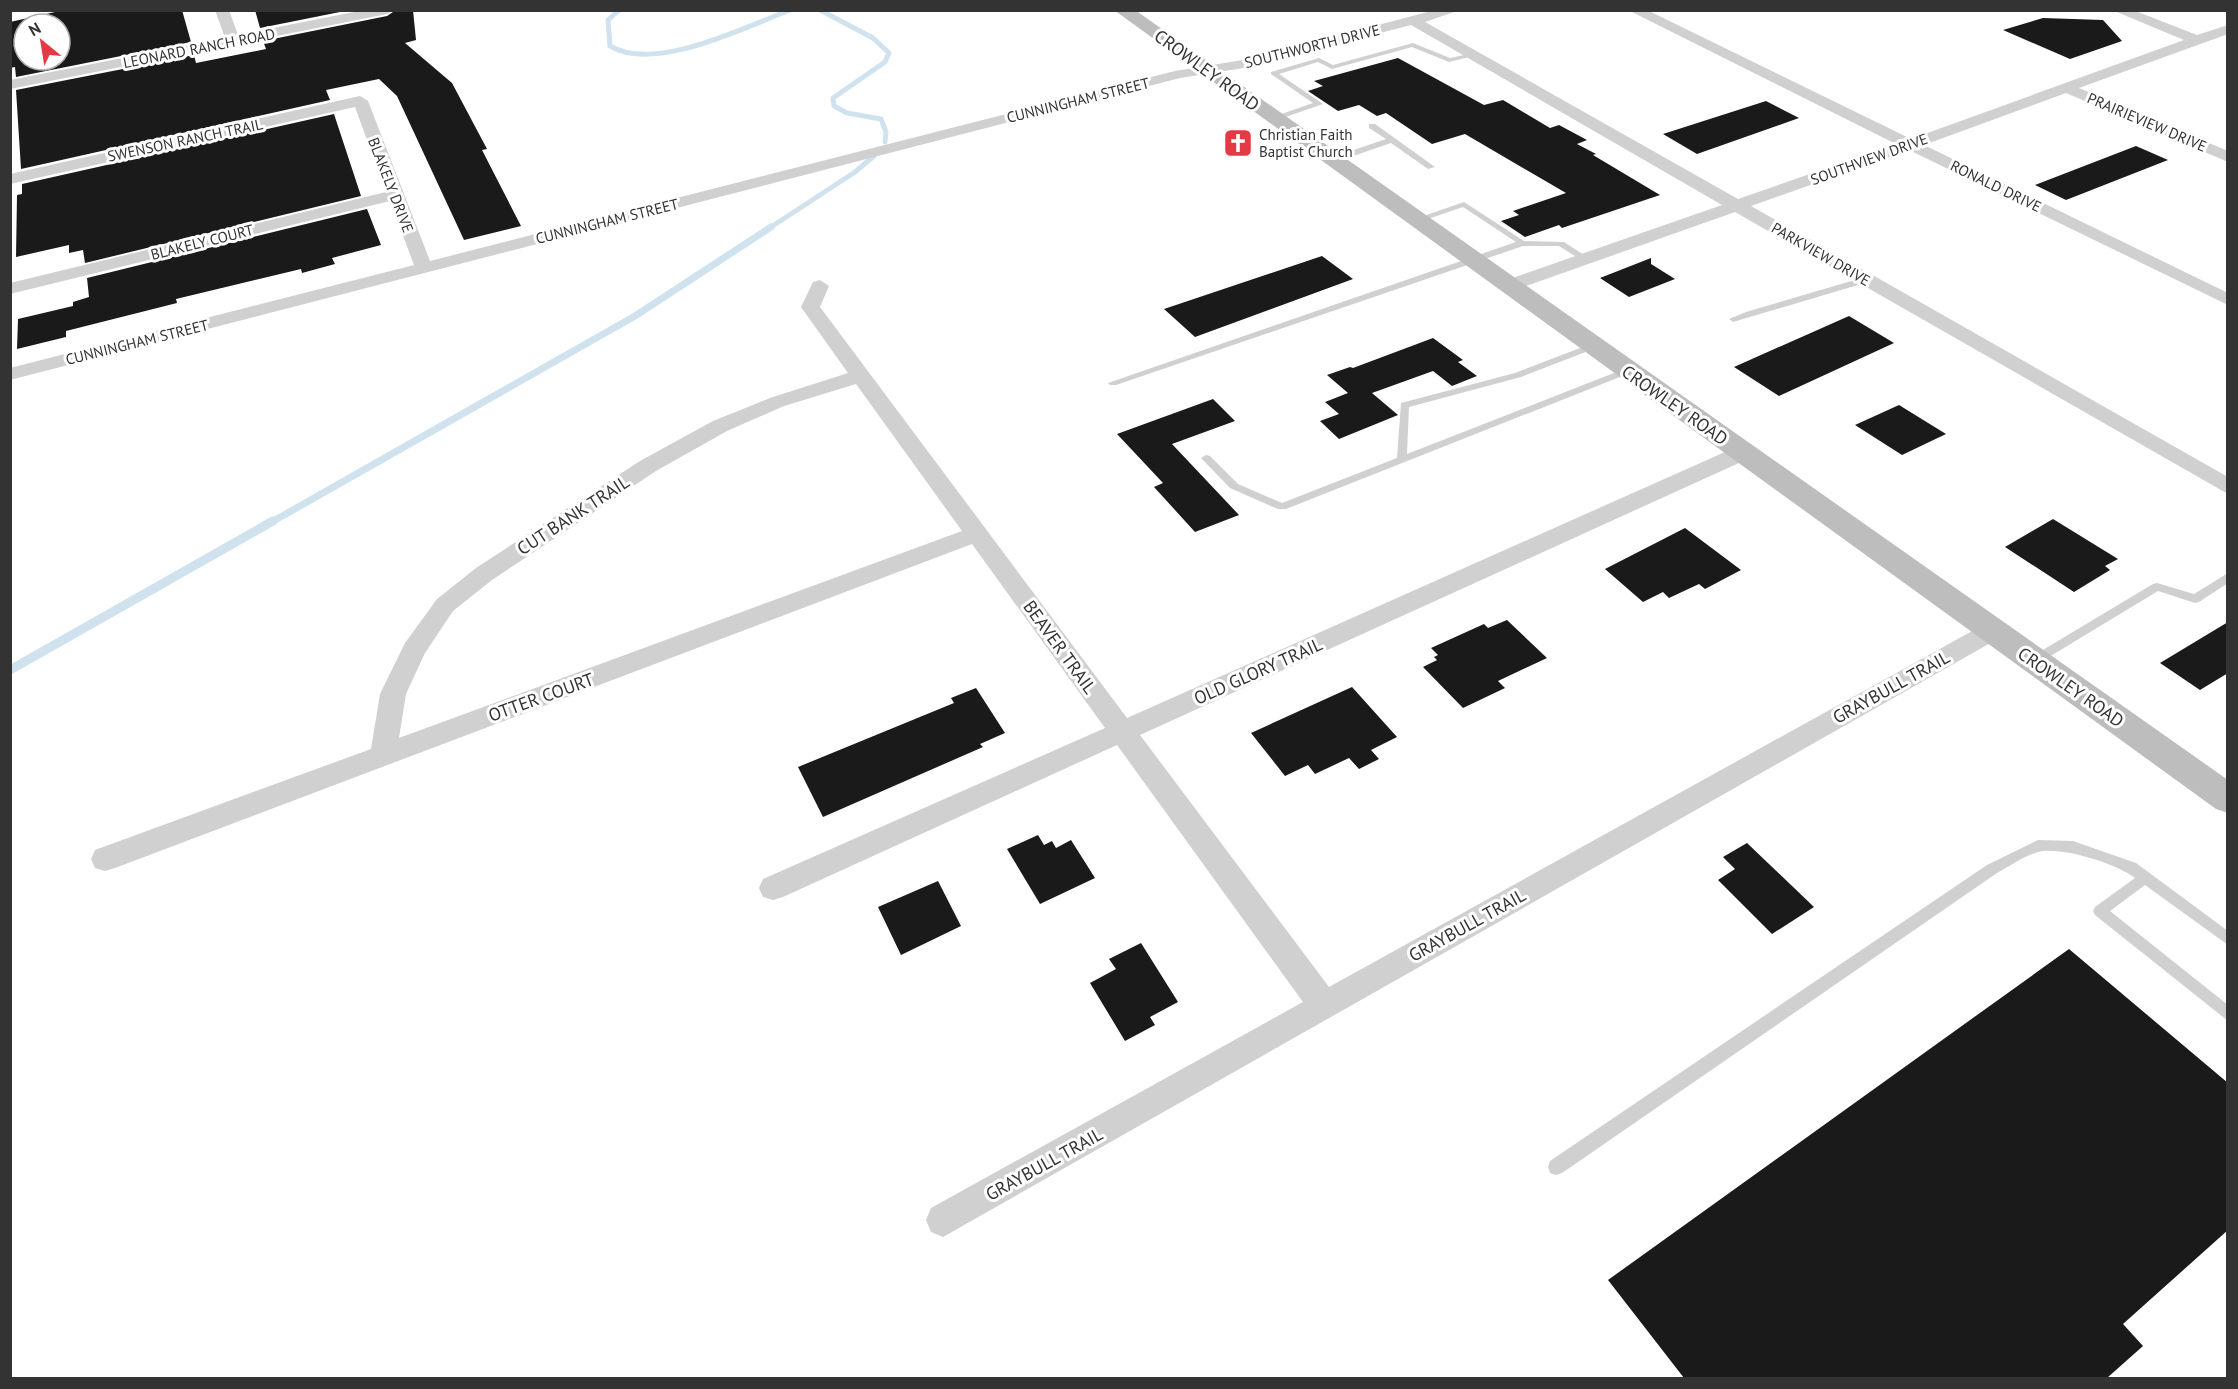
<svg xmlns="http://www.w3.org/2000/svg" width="2238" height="1389" font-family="'PT Sans',sans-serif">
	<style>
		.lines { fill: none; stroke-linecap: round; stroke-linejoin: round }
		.stream-far2 { stroke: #cfe2ee; stroke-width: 5 }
		.stream-far1 { stroke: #cfe2ee; stroke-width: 7 }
		.stream { stroke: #cfe2ee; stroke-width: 9 }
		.building { fill: #1a1a1a; fill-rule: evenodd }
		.lane { fill: #d0d0d0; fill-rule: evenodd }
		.street { fill: #d0d0d0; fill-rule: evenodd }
		.secondary { fill: #bdbdbd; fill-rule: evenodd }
		.labels { text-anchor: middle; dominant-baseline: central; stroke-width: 6; stroke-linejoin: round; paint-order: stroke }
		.far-street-label { font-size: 15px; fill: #333; stroke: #fff }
		.far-poi-label { font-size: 15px; fill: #333; stroke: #fff; text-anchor: start }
		.street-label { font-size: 18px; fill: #333; stroke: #fff }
	</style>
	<rect width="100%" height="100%" fill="#fff"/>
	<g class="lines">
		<path class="stream-far2" d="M619,10L608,20L610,46C655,73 745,27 790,10
			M820,10L873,38L889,53L885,62L833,98L834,106L847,113L881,119L886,132L885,142
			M768,229L855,172L874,156"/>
		<path class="stream-far1" d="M270,523L635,316L771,227"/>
		<path class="stream" d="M10,670L273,521"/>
	</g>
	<path class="building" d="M64,10H182L191,42L16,77L15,67L10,68V22ZM24,24H60V60H24Z
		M255,10H350L260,28Z
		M396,10H413L416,40L405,43L452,83L487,149L482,150L521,226L464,240L397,96L379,79L326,90L330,100L21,169L16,90L194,55L196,63L266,49L263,41L387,16Z
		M2043,18L2103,20L2122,41L2070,59L2003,30Z
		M1398,58L1484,105L1503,100L1550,128L1559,125L1587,140L1577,144L1596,154L1593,155L1660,195L1562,228L1559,225L1525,237L1501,221L1519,215L1513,211L1566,193L1465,134L1432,144L1386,113L1377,116L1359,105L1338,111L1308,91L1323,86L1314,81Z
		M1766,101L1799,118L1697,154L1663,134Z
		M334,114L361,196L85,263L83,250L69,253V245L16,257L17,195L22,194V184Z
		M2136,146L2168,160L2066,200L2035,185Z
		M367,209L381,245L332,258L335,264L302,273L301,269L176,299L177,303L66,331V337L17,349L18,319L73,306V302L89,297L87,278Z
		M1322,256L1353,279L1195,337L1164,309Z
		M1651,258V264L1675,279L1629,297L1600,278Z
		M1849,316L1894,343L1779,396L1734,367Z
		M1433,338L1463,360L1458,362L1477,376L1452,386L1433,371L1372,393L1398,415L1339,439L1320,421L1339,414L1325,402L1348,393L1327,375L1350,367L1353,368Z
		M1213,399L1235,421L1172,444L1239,515L1195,532L1154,487L1163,483L1117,434Z
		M1899,405L1946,434L1902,455L1855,425Z
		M2053,519L2118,559L2105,566L2110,570L2074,592L2005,547Z
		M1685,528L1741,570L1705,589L1699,584L1669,598L1663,592L1643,602L1605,569Z
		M1507,620L1547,658L1498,681L1505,688L1463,708L1423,667L1437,660L1434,657L1438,655L1431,648L1484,624L1488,628Z
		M2228,622V673L2200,690L2160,663Z
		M1352,687L1397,737L1371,750L1379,759L1359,769L1349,758L1315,774L1308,765L1285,776L1251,733Z
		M976,688L1005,733L980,744L983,747L823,817L798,767L954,703L951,698Z
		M1038,835L1044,845L1052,841L1056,848L1071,840L1095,878L1040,904L1007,849Z
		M1747,843L1814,907L1772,934L1718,880L1735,869L1723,857Z
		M938,881L961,926L901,955L878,907Z
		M1141,943L1178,1002L1150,1017L1155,1025L1125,1041L1090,983L1116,969L1109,959Z
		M2069,949L2228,1083V1230L2123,1324L2143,1346L2107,1378H1684L1608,1280Z"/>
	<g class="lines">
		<path class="lane" d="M1413,43L1450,58L1474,53L1477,55L1449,62L1412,47L1332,69L1318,62L1279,74L1323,104L1277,120L1270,118L1313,103L1271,74V72L1319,58L1333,65Z
			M1369,124H1375L1435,167L1428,169L1391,143L1336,162H1330V158L1386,139L1369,128Z
			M1464,202L1524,241L1564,242L1590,259L1583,261L1559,246H1523L1116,385H1110L1108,383L1516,242L1463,207L1419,222L1412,220Z
			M1865,277L1868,278V282L1733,322L1729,319L1746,312Z
			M1593,343L1596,344V348L1521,377L1409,407L1407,454L1624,369H1630V373L1286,509H1278L1230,488L1201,458L1206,455L1210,456L1238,484L1282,503L1397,458L1401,403L1515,373Z
			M2228,573V583L2199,602L2195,603L2158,591L2039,663H2031L2029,660L2031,657L2153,584L2157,583L2194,594Z
			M2038,840L2073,841L2136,863L2228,931V945L2145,885L2110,911L2228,1005V1021L2095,915L2093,911L2095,907L2135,878C2117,864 2061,846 2038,852C2024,856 2010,866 1997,873L1562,1173L1556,1175L1550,1173L1548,1167L1550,1161L1987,865Z"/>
		<path class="street" d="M215,10H229L238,35L364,10H394L387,14L10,89V80L225,38Z
			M1435,10H1460L1425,22L1738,199L1896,144L1628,10H1647L1911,139L2184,40L2112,10H2133L2197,35L2228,25V34L2079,88L2228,151V162L2066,93L1924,145L2228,293V305L1909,150L1751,206L2228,477V494L1735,212L1515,290H1501L1499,286L1501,282L1722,205L1411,25L1250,67L1180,78L10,380V368L414,265L390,201L10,294V283L386,192L355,107L10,184V174L360,96L368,101L430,261L1175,71L1249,59Z
			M820,280L829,286L820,307L1127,718L1734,448H1750L1753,453L1750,458L1140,735L1329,987L1983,625L1992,622L2001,625L2004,631L2001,637L943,1237L931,1232L926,1220L931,1208L1303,1002L1117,745L783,897L773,900L763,897L759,888L763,879L1105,728L972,544L115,868L105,871L95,868L91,859L95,850L371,749L380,694L405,643L437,599L476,568L640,461L713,421L770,398L848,373L801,307L813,282ZM856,384L962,531L399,738L406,694L425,653L453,611L492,580L656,471L727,431L784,406Z"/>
		<path class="secondary" d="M1114,10H1135L2228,780V813L2216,809Z"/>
	</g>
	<defs>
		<g id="church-square" transform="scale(1.5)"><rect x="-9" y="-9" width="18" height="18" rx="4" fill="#e63946" stroke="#fff"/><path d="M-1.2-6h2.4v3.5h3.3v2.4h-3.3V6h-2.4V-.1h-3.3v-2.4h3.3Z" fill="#fff"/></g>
	</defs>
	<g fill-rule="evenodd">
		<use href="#church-square" x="1238" y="143"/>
	</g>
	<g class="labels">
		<g class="far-street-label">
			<text transform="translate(1312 46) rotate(-14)">SOUTHWORTH DRIVE</text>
			<text transform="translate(199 48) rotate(-11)">LEONARD RANCH ROAD</text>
			<text transform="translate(1078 100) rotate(-14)">CUNNINGHAM STREET</text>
			<text transform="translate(2147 122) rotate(23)">PRAIRIEVIEW DRIVE</text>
			<text transform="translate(185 140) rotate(-12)">SWENSON RANCH TRAIL</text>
			<text transform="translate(1869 159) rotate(-20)">SOUTHVIEW DRIVE</text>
			<text transform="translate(391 185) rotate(69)">BLAKELY DRIVE</text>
			<text transform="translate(1996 186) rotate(26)">RONALD DRIVE</text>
			<text transform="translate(607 221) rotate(-14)">CUNNINGHAM STREET</text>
			<text transform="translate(202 242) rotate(-14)">BLAKELY COURT</text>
			<text transform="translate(1821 254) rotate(30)">PARKVIEW DRIVE</text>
			<text transform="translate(137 342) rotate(-14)">CUNNINGHAM STREET</text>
		</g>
		<g class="far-poi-label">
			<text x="1259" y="134">Christian Faith<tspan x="1259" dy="17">Baptist Church</tspan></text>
		</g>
		<g class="street-label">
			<text transform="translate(1207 70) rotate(36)">CROWLEY ROAD</text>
			<text transform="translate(1675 405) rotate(35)">CROWLEY ROAD</text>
			<text transform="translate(573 515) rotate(-33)">CUT BANK TRAIL</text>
			<text transform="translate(1060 647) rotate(54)">BEAVER TRAIL</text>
			<text transform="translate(1258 671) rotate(-24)">OLD GLORY TRAIL</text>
			<text transform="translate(1891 687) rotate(-29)">GRAYBULL TRAIL</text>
			<text transform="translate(2071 687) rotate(35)">CROWLEY ROAD</text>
			<text transform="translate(541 697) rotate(-20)">OTTER COURT</text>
			<text transform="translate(1467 925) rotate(-29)">GRAYBULL TRAIL</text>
			<text transform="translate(1044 1164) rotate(-29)">GRAYBULL TRAIL</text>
		</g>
	</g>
	<rect width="2238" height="1389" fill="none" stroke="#333333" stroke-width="24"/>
	<g transform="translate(42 42) rotate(330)"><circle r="28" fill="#ffffff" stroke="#adadad" stroke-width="1.5"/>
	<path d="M0-4.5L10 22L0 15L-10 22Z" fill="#e63946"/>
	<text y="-9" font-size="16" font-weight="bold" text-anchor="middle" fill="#333333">N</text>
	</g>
</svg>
